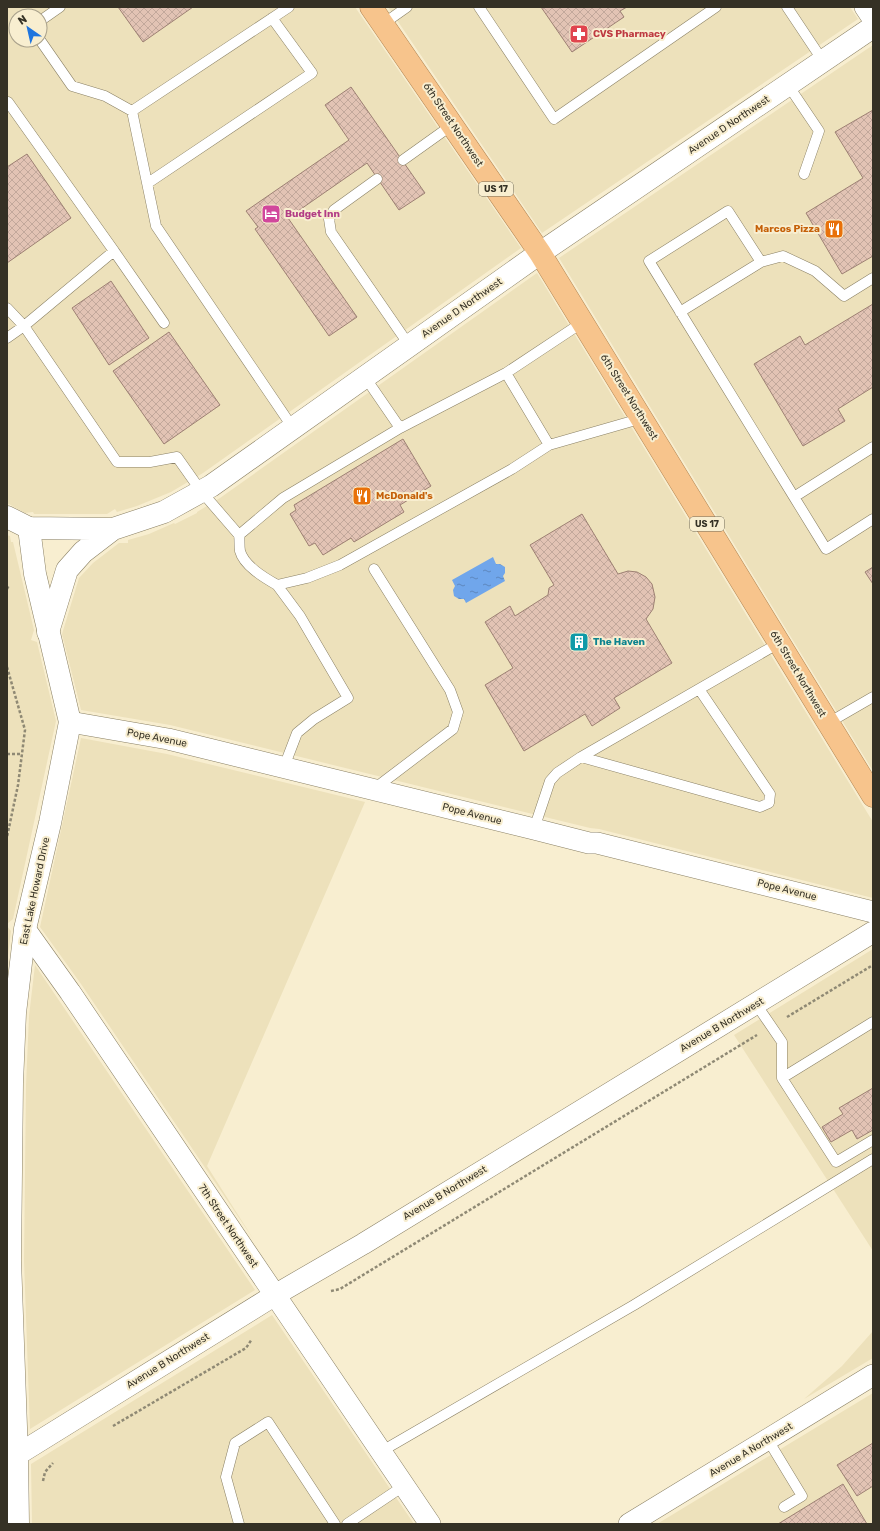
<svg xmlns="http://www.w3.org/2000/svg" width="880" height="1531" font-family="Rubik,sans-serif">
	<style>
		.built { fill: #ede1bb; fill-rule: evenodd }
		.water { fill: url(#water-ripples) }
		.building { fill: url(#building-cross-hatch); stroke: #9d8073 }
		.lines { fill: none; stroke-linecap: round; stroke-linejoin: round }
		.service-casing { stroke: #8a8065; stroke-width: 11 }
		.minor-casing { stroke: #8a8065; stroke-width: 22 }
		.tertiary-casing { stroke: #8a8065; stroke-width: 23 }
		.secondary-casing { stroke: #8a8065; stroke-width: 23 }
		.trunk-casing { stroke: #b28755; stroke-width: 23 }
		.path { stroke: #8f8974; stroke-width: 2.5; stroke-dasharray: 3 2; stroke-linecap: butt }
		.service { stroke: #fff; stroke-width: 10 }
		.minor { stroke: #fff; stroke-width: 21 }
		.tertiary { stroke: #fff; stroke-width: 22 }
		.secondary { stroke: #fff; stroke-width: 22 }
		.trunk { stroke: #f7c48c; stroke-width: 22 }
		.labels { text-anchor: middle; dominant-baseline: central; stroke-width: 4; stroke-linejoin: round; paint-order: stroke }
		.shield { fill: #f8eed0; stroke: #706a58; stroke-width: 1 }
		.shield-label { font-size: 9px; font-weight: bold; fill: #353125 }
		.health-label { font-size: 10px; font-weight: bold; fill: #be3a42; stroke: #f8eed0; text-anchor: start }
		.street-label { font-size: 10px; fill: #353125; stroke: #f8eed0 }
		.hotel-label { font-size: 10px; font-weight: bold; fill: #b23c85; stroke: #f8eed0; text-anchor: start }
		.food-label { font-size: 10px; font-weight: bold; fill: #c56008; stroke: #f8eed0; text-anchor: end }
		.culture-label { font-size: 10px; font-weight: bold; fill: #0d838f; stroke: #f8eed0; text-anchor: start }
	</style>
	<defs>
		<pattern id="water-ripples" width="26" height="14" patternUnits="userSpaceOnUse"><rect width="26" height="14" fill="#70a6eb"/><path d="M2 4q2-2 4 0t4 0M15 11q2-2 4 0t4 0" fill="none" stroke="#5d88be"/></pattern>
		<pattern id="building-cross-hatch" width="8" height="8" patternUnits="userSpaceOnUse"><rect width="8" height="8" fill="#e2c3b4"/><path d="M0 0l8 8M0 8l8-8" fill="none" stroke="#c2a89b"/></pattern>
	</defs>
	<rect width="100%" height="100%" fill="#f8eed0"/>
	<path class="built" d="M7,7H355L521,248L203,473L171,492L137,506L117,512L115,509L107,514H34L33,512L25,513L7,503ZM16,16H40V40H16Z
		M388,7H850L858,19L542,233Z
		M873,45V771L559,258Z
		M537,273L873,822V898L599,829L590,828L170,725L81,710L62,634L79,578L93,563L119,543H128V540L149,534L174,523L175,524L197,513V512L220,498Z
		M7,535L10,536L11,542H13L34,630L31,640L37,642L56,721L13,919L7,924Z
		M81,738L167,754L365,802L207,1166L254,1240L81,984L40,927Z
		M7,926L11,931L7,964Z
		M873,949V1251L734,1035Z
		M35,965L255,1290L30,1429L24,1261L26,1085L29,1016Z
		M272,1315L414,1524H32L31,1464Z
		M873,1331V1358L804,1399L842,1366Z
		M873,1393V1524H657Z"/>
	<path class="water" d="M493,557L496,564H500L505,567V573L503,576L505,581L466,603L464,599H459L454,596L453,590L455,586L452,580Z"/>
	<path class="building" d="M118,7H193L143,42Z
		M541,7H627L620,11L624,17L572,52Z
		M351,87L425,193L399,210L367,163L288,218L357,317L329,336L255,229L258,227L246,211L349,140L325,105Z
		M873,110V256L842,274L806,213L863,178L835,132Z
		M27,154L71,218L7,263V167Z
		M111,281L149,338L109,365L72,308Z
		M873,304V387L838,409L845,421L803,446L754,364L800,336L805,345Z
		M169,332L220,405L164,444L113,371Z
		M403,439L431,486L400,505L404,512L354,542L351,538L323,555L315,543L309,546L290,514L296,510L294,505Z
		M582,514L618,574L628,571L637,572L646,577L652,584L655,597L653,609L646,619L672,663L614,698L620,708L592,726L585,714L524,751L485,685L513,668L485,622L510,606L515,616L548,595L549,588L554,585L530,545Z
		M873,567V584L865,572Z
		M873,1088V1130L857,1139L852,1130L831,1142L822,1127L843,1114L839,1108Z
		M873,1443V1486L857,1496L837,1465Z
		M843,1484L867,1524H778Z"/>
	<g class="lines">
		<g class="service-casing">
			<path id="service" d="M289,7L132,111L156,226L293,428
				M479,7L554,119L716,7
				M787,7L823,61
				M40,21L60,7
				M383,24L407,7
				M40,40L72,86L105,96L132,111
				M788,85L819,131L804,174
				M8,102L114,251
				M403,160L452,125
				M377,179L334,210L329,219L331,232L409,345
				M148,183L312,73L272,18
				M761,262L783,256L815,271L844,296L873,278
				M7,308L24,326L114,251L164,323
				M680,312L761,262L728,211L649,261L794,497L873,447
				M583,322L506,373L400,428L283,498L239,535C240,540 239,546 240,551C244,566 265,578 277,585L307,578L340,565L512,469L549,445L643,418
				M7,338L24,326L117,462H150L177,457L201,491L239,535
				M506,373L549,445
				M365,377L400,428
				M794,497L826,549L873,519
				M277,585L300,616L348,698L314,719L297,733L284,767
				M828,723L873,697
				M581,757L760,807L769,803L770,794L699,689
				M374,789L453,729L458,712L450,690L374,569
				M534,829L550,781L557,773L581,757L779,643
				M756,1004L782,1042V1078L836,1162L873,1140
				M782,1078L873,1022
				M768,1440L802,1496L784,1507
				M382,1451L634,1305L873,1159
				M239,1524L226,1477L235,1443L268,1422L335,1524
				M347,1524L405,1485"/>
		</g>
		<g class="minor-casing">
			<path id="minor" d="M865,7L873,19
				M70,722L168,739L534,829L589,843H597L873,912
				M25,929L70,992L430,1524
				M17,1455L275,1295L363,1244L873,932
				M629,1524L873,1375"/>
		</g>
		<g class="tertiary-casing">
			<path id="tertiary" d="M540,253L873,27
				M18,1524L17,1455L10,1260L12,1083L15,1013L25,929L50,823L70,722L35,574L29,528"/>
		</g>
		<g class="secondary-casing">
			<path id="secondary" d="M7,517L29,528L113,529L164,512L211,486L540,253
				M48,632L67,570L83,552L113,529"/>
		</g>
		<g class="trunk-casing">
			<path id="trunk" d="M371,7L540,253L873,796"/>
		</g>
		<path class="path" d="M7,589L9,585
			M7,667L25,730L18,785L7,837
			M7,754H22
			M787,1017L873,965
			M331,1291L340,1289L757,1035
			M113,1426L246,1348L252,1339
			M43,1481L45,1472L53,1463"/>
		<use href="#service" class="service"/>
		<use href="#minor" class="minor"/>
		<use href="#tertiary" class="tertiary"/>
		<use href="#secondary" class="secondary"/>
		<use href="#trunk" class="trunk"/>
	</g>
	<defs>
		<g id="pharmacy-square" transform="scale(1)"><rect x="-9" y="-9" width="18" height="18" rx="4" fill="#e0444e" stroke="#f8eed0"/><path d="M-2-6h4v4h4v4h-4v4h-4v-4h-4v-4h4Z" fill="#fff"/></g>
		<g id="hotel-square" transform="scale(1)"><rect x="-9" y="-9" width="18" height="18" rx="4" fill="#d1479c" stroke="#f8eed0"/><path d="M-6-4.5h1.5V1H6V5H4.5V3h-9V5H-6ZM-4 0a1.8 1.8 0 1 1 3.6 0ZM.5 0V-2.5h3Q6-2.5 6 0Z" fill="#fff"/></g>
		<g id="restaurant-square" transform="scale(1)"><rect x="-9" y="-9" width="18" height="18" rx="4" fill="#e8710a" stroke="#f8eed0"/><path d="M-5-6h1v4h1v-4h1v4h1v-4h1v5L-1.5 .5V6h-2V.5L-5-1ZM5-6V6H3V1.5H1.5Q1.5-4 5-6Z" fill="#fff"/></g>
		<g id="building-square" transform="scale(1)"><rect x="-9" y="-9" width="18" height="18" rx="4" fill="#0f9aa8" stroke="#f8eed0"/><path d="M-4-6H4V6H1V3H-1V6H-4ZM-2.5-4.3h1.7v1.8h-1.7ZM.8-4.3h1.7v1.8H.8ZM-2.5-1h1.7V.8h-1.7ZM.8-1h1.7V.8H.8Z" fill="#fff"/></g>
	</defs>
	<g fill-rule="evenodd">
		<use href="#pharmacy-square" x="579" y="34"/>
		<use href="#hotel-square" x="271" y="214"/>
		<use href="#restaurant-square" x="834" y="229"/>
		<use href="#restaurant-square" x="362" y="496"/>
		<use href="#building-square" x="579" y="642"/>
	</g>
	<g class="labels">
		<g class="shield">
			<rect x="479" y="182" width="34" height="14" rx="3"/>
			<rect x="690" y="517" width="34" height="14" rx="3"/>
		</g>
		<g class="shield-label">
			<text x="496" y="189">US 17</text>
			<text x="707" y="524">US 17</text>
		</g>
		<g class="health-label">
			<text x="593" y="34">CVS Pharmacy</text>
		</g>
		<g class="street-label">
			<text transform="translate(453 125) rotate(56)">6th Street Northwest</text>
			<text transform="translate(729 125) rotate(-34)">Avenue D Northwest</text>
			<text transform="translate(462 308) rotate(-35)">Avenue D Northwest</text>
			<text transform="translate(629 397) rotate(58)">6th Street Northwest</text>
			<text transform="translate(798 674) rotate(59)">6th Street Northwest</text>
			<text transform="translate(157 738) rotate(11)">Pope Avenue</text>
			<text transform="translate(472 814) rotate(14)">Pope Avenue</text>
			<text transform="translate(787 890) rotate(14)">Pope Avenue</text>
			<text transform="translate(35 891) rotate(-78)">East Lake Howard Drive</text>
			<text transform="translate(722 1025) rotate(-31)">Avenue B Northwest</text>
			<text transform="translate(445 1193) rotate(-31)">Avenue B Northwest</text>
			<text transform="translate(228 1226) rotate(56)">7th Street Northwest</text>
			<text transform="translate(168 1361) rotate(-32)">Avenue B Northwest</text>
			<text transform="translate(751 1450) rotate(-31)">Avenue A Northwest</text>
		</g>
		<g class="hotel-label">
			<text x="285" y="214">Budget Inn</text>
		</g>
		<g class="food-label">
			<text x="820" y="229">Marcos Pizza</text>
			<text x="376" y="496" text-anchor="start">McDonald's</text>
		</g>
		<g class="culture-label">
			<text x="593" y="642">The Haven</text>
		</g>
	</g>
	<rect width="880" height="1531" fill="none" stroke="#353125" stroke-width="16"/>
	<g transform="translate(28 28) rotate(326)"><circle r="19" fill="#f8eed0" stroke="#aaa28c"/>
	<path d="M0-3L7 15L0 10L-7 15Z" fill="#1f75df"/>
	<text y="-6" font-size="11" font-weight="bold" text-anchor="middle" fill="#353125">N</text>
	</g>
</svg>
